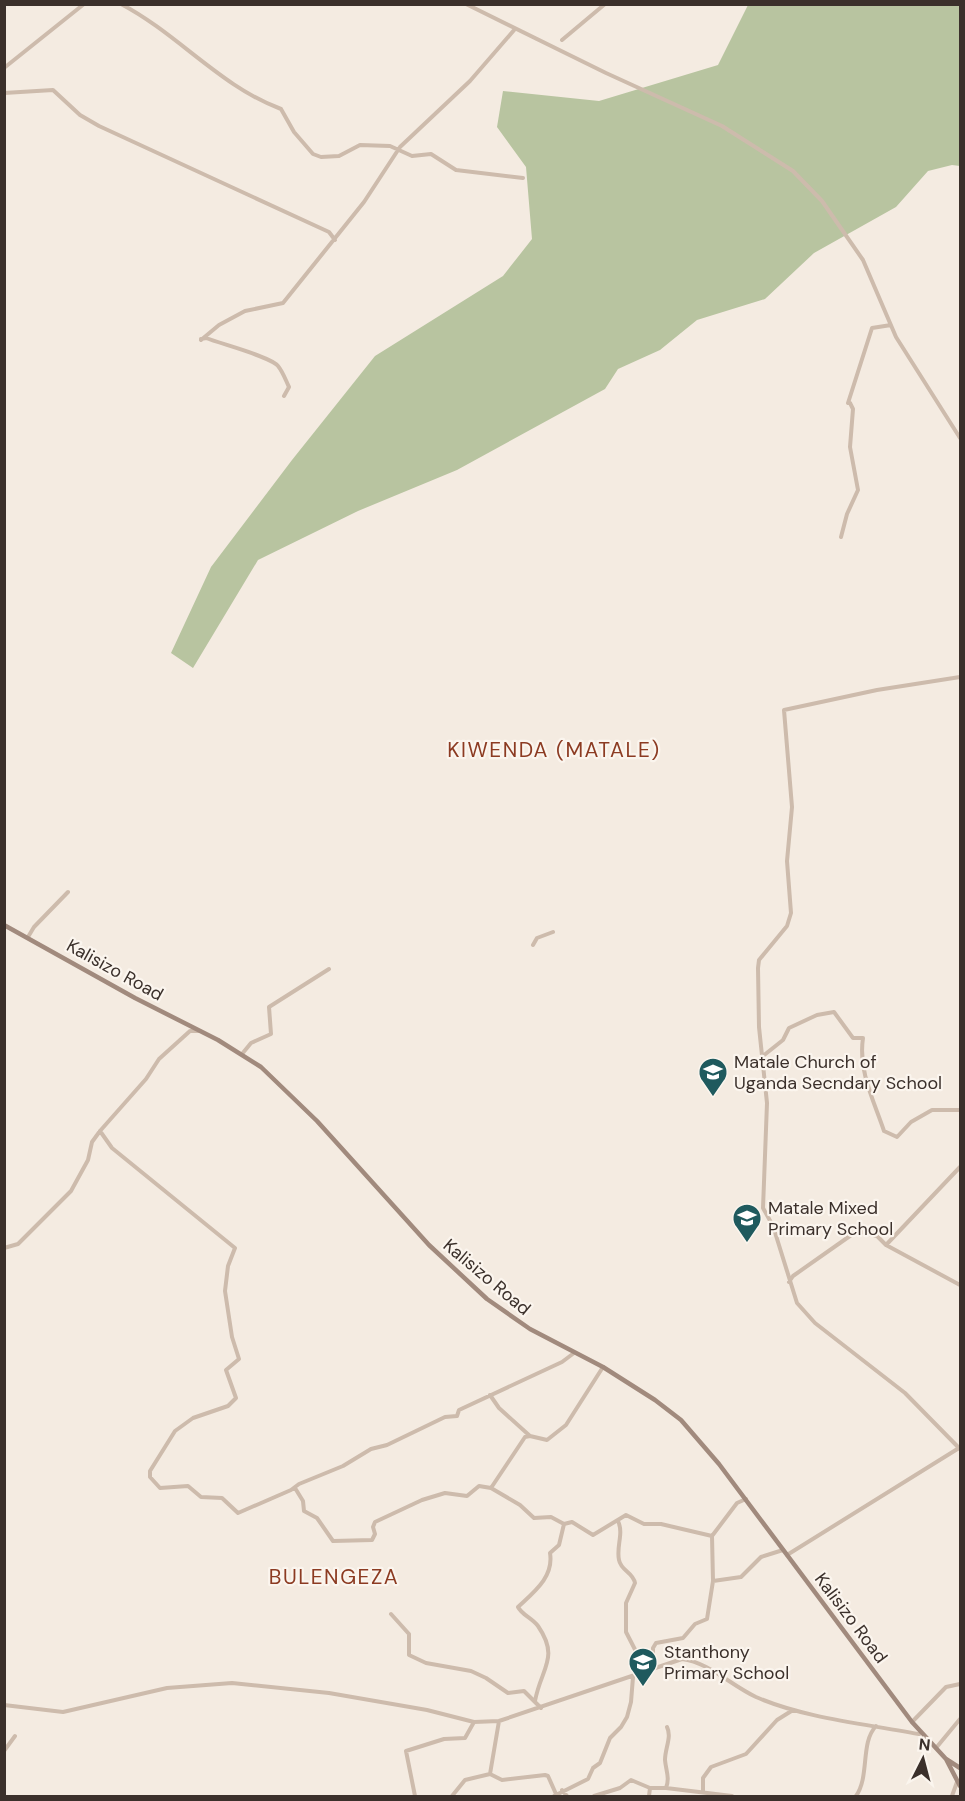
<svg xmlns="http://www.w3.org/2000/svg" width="965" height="1801" font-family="'DM Sans',sans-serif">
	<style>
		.green { fill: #b8c4a0 }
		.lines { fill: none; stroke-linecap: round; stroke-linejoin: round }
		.street { stroke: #cdbbac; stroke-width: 4 }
		.secondary { stroke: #a18a7d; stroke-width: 4.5 }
		.labels { text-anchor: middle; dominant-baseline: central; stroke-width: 4.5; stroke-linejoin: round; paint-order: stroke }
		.street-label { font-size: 18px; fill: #3b302b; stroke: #fbf5ee }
		.poi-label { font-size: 18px; fill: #3b302b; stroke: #fbf5ee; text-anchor: start }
		.quarter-label { font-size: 21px; letter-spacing: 1.5px; fill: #8c3b22; stroke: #fbf5ee }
	</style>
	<rect width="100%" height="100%" fill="#f4ebe1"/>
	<path class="green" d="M748,5H960V166L952,165L928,171L896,207L814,253L765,299L697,320L660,350L618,369L605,389L457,470L358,511L258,560L193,668L171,653L211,567L292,460L375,356L503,276L532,239L526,167L497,127L503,91L599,101L718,65Z"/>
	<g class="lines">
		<path class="street" d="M121,4C178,34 221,87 281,109L294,132L313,154L321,157L339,156L360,145L390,146L412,156L431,154L456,170L523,178
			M466,4L606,73L722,126L793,171L822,201L863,260L896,337L960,438
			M562,40L605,4
			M4,68L84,4
			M4,93L53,90L80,115L99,126L329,232L335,240
			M201,339L206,338C221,344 272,357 278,366C283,372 286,381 289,387L284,396
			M201,340L219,325L245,311L283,303L364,202L400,147L470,81L515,29
			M848,403L872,328L891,325
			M841,537L847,514L858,490L850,447L853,409L850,403
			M960,677L877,690L784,710L792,807L787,861L791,913L787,926L759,960L758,968L759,1027L767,1103L763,1208L773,1226L797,1303L815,1323L905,1393L960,1449
			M28,937L34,927L68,892
			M533,945L537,938L553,932
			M242,1054L251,1043L271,1034L269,1007L329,969
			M763,1056L783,1040L789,1028L817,1015L834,1012L853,1038H863C858,1071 874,1101 884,1131L897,1137L911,1122L932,1110H960
			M100,1131L112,1148L235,1248L228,1266L225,1291L232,1337L239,1359L226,1370L236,1398L228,1406L193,1418L175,1431L150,1471V1477L160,1488L188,1486L201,1497L222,1498L238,1513L291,1490L299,1484L343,1466L371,1449L387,1445L445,1417L457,1416L459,1410L562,1362L574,1353
			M886,1245L960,1167
			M4,1248L18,1244L71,1191L88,1160L92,1142L100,1131L146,1079L159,1059L190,1031H200
			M789,1282L793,1276L857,1231L877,1236L886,1245L960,1285
			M603,1367L566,1425L547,1440L530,1436L525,1437L491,1488L520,1505L534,1518L551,1517L564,1524L572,1522L593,1535L626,1515L644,1524H661L712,1536L737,1503L746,1499
			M490,1395L499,1408L530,1436
			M295,1488L303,1501L304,1511L317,1518L333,1541L372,1540L375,1534L373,1527L375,1522L422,1500L445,1493L467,1496L479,1486L491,1488
			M618,1521C624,1534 616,1546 619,1560C621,1571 633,1572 635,1583L626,1603V1632L646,1671
			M712,1536L713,1581L741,1577L761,1557L783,1550
			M787,1555L959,1448
			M391,1614L409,1634V1655L426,1663L471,1671L486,1678L508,1693L524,1691L541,1708
			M653,1669V1648L656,1643L683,1638L695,1624L707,1619L713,1581
			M535,1701C541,1668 560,1658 538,1626C532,1618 522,1615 518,1607C534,1592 554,1577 550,1553L559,1545L564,1524
			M4,1705L63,1712L167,1688L232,1683L329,1693L427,1710L474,1722L499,1721L682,1659C708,1662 732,1686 756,1697C807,1719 868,1724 923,1735
			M912,1722L946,1687L960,1684
			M936,1748L960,1719
			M4,1751L15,1736
			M4,1773V1774
			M490,1774L502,1780L545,1775L548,1776L556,1794
			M666,1788L732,1796
			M562,1790L567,1796
			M703,1792V1778L711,1767L746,1754L777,1720L793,1710
			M415,1796L406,1751L444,1739L465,1738L474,1722
			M452,1796L465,1780L490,1774L499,1721
			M554,1796L588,1779L593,1768L600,1763L610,1738L621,1727L627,1717L631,1702L633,1677
			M594,1796L620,1788L631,1780L650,1788
			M649,1796L650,1788H666C670,1778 666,1771 665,1760C665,1748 672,1737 667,1727
			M856,1796C870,1776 860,1743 876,1726
			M952,1796L957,1782"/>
		<path class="secondary" d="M4,925L135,998L218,1040L261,1067L317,1121L429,1245L487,1299L530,1329L603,1367L655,1400L681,1420L719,1464L912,1722L946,1759L960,1768
			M946,1759L960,1786"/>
	</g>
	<defs>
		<g id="school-pin" transform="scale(1.5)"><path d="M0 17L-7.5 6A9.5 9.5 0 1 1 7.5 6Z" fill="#1f5a5e" stroke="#fbf5ee"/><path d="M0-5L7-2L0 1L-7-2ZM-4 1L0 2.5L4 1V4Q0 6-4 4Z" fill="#fff"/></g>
	</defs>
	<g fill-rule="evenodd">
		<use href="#school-pin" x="713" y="1072"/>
		<use href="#school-pin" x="747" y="1218"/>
		<use href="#school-pin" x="643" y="1662"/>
	</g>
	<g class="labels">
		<g class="street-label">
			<text transform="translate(115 970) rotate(29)">Kalisizo Road</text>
			<text transform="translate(487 1277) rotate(40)">Kalisizo Road</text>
			<text transform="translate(851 1618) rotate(53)">Kalisizo Road</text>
		</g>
		<g class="poi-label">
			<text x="734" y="1062">Matale Church of<tspan x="734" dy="21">Uganda Secndary School</tspan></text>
			<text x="768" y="1208">Matale Mixed<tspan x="768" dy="21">Primary School</tspan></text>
			<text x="664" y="1652">Stanthony<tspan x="664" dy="21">Primary School</tspan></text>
		</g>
		<g class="quarter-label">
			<text x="554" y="750">KIWENDA (MATALE)</text>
			<text x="334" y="1577">BULENGEZA</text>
		</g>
	</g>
	<rect width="965" height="1801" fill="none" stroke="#3b302b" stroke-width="12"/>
	<g transform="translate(923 1759) rotate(6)" stroke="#fbf5ee" stroke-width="4.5" paint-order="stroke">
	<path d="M0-4.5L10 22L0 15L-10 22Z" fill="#3b302b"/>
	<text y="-9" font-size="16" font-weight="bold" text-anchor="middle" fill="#3b302b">N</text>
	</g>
</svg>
